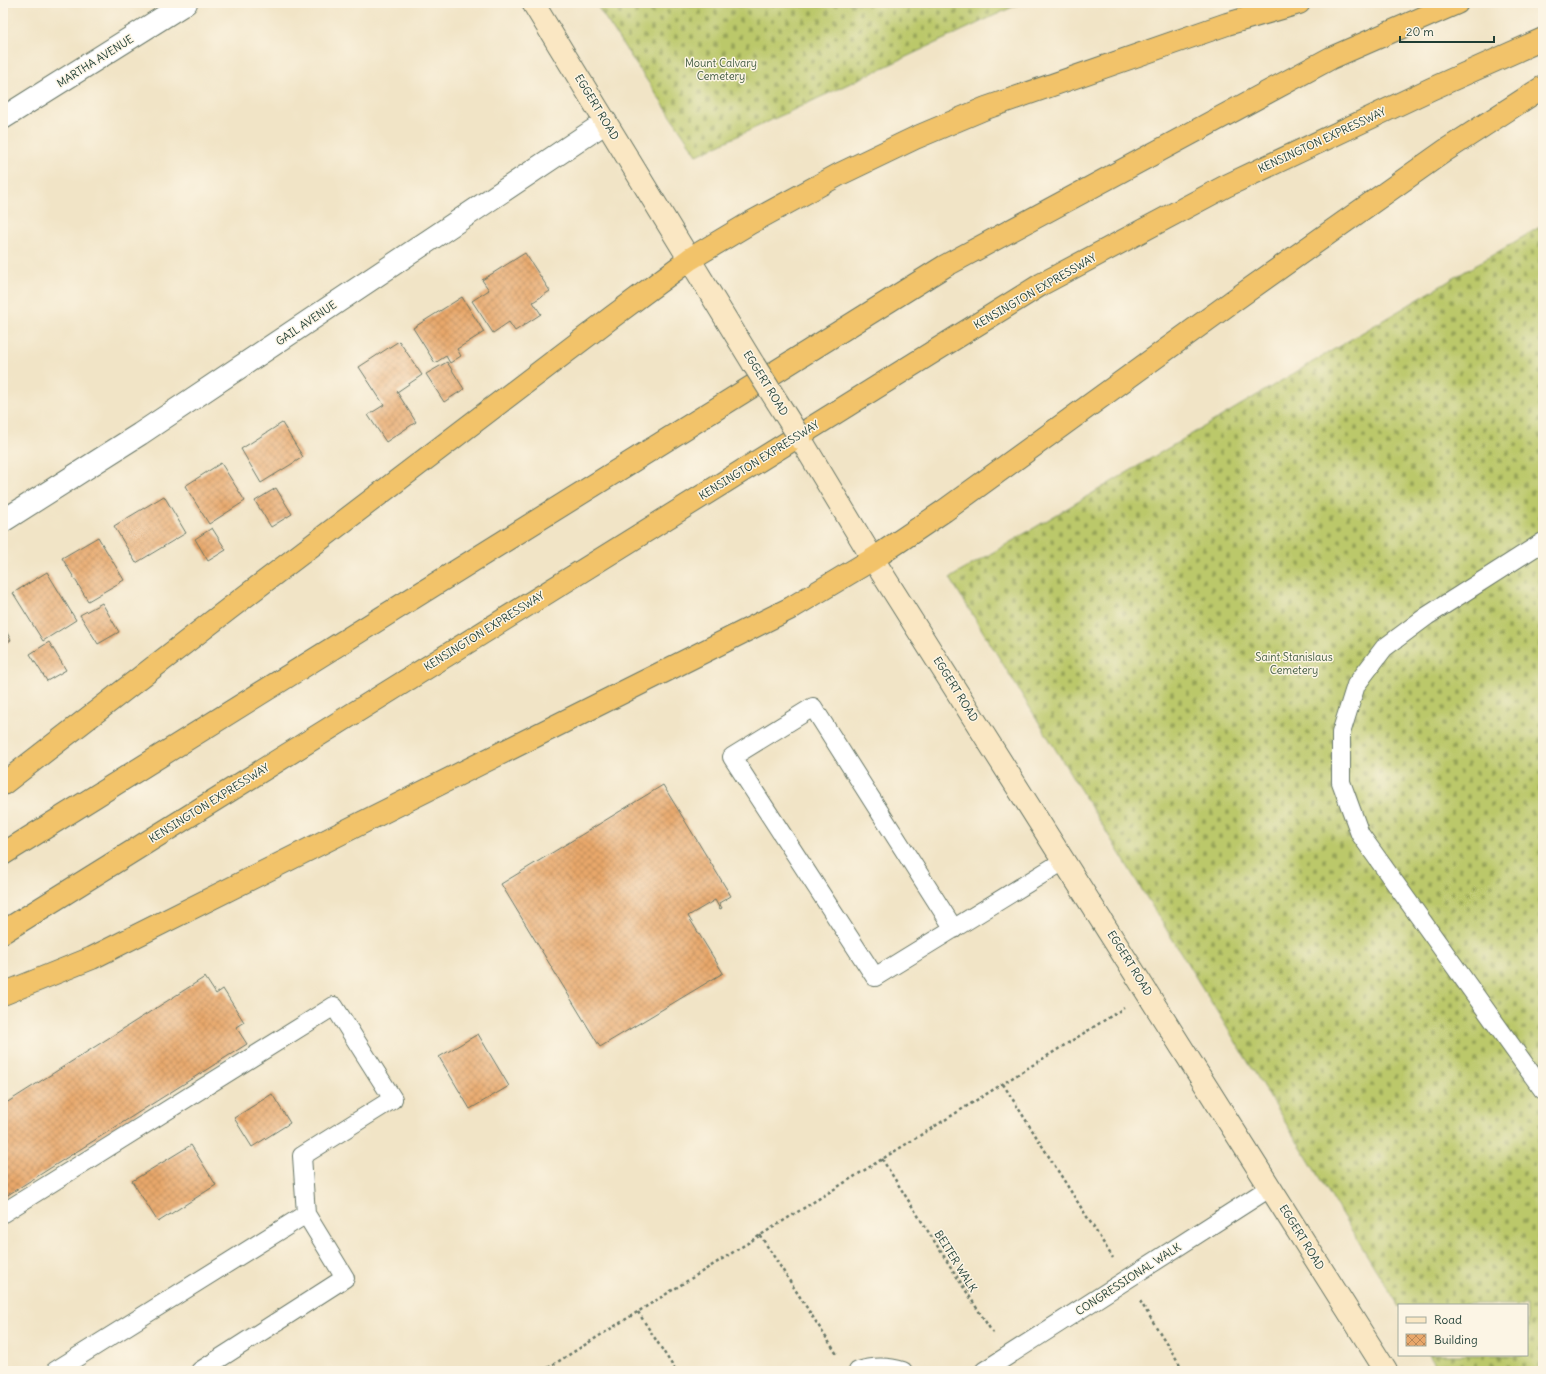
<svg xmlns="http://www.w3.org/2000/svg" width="1546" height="1374" font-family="Delius,sans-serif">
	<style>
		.cemetery { fill: url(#cemetery-stones); stroke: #6d824f }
		.building { fill: url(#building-cross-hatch) }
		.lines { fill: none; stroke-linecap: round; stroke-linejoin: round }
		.lane-casing { stroke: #687767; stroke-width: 20 }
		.street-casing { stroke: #687767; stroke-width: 24 }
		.secondary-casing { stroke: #687767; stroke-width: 24 }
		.highway-casing { stroke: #687767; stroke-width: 24 }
		.path { stroke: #687767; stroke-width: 2.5; stroke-dasharray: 3 3; stroke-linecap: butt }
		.lane { stroke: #fff; stroke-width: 18 }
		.street { stroke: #fff; stroke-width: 22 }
		.secondary { stroke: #fae7c3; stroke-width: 22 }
		.highway { stroke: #f2c36a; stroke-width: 22 }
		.secondary-bridge-casing { stroke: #687767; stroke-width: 24; stroke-linecap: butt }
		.secondary-bridge { stroke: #fae7c3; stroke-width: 22 }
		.labels { text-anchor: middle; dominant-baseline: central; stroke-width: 3; stroke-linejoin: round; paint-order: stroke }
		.street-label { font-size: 11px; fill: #1f3d34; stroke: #fcf5e5 }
		.park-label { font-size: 11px; fill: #3e593f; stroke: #fcf5e5 }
	</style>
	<defs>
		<pattern id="cemetery-stones" width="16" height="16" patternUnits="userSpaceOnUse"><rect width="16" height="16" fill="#bbc86a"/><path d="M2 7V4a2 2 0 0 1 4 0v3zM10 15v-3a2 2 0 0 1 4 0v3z" fill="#97a458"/></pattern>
		<pattern id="building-cross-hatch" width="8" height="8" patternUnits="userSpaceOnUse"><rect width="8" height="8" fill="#e8a76b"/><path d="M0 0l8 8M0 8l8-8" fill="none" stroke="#bb8959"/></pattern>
	</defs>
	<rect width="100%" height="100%" fill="#fcf5e5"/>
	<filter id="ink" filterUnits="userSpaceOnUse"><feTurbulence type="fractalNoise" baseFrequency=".025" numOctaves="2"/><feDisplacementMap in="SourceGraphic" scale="8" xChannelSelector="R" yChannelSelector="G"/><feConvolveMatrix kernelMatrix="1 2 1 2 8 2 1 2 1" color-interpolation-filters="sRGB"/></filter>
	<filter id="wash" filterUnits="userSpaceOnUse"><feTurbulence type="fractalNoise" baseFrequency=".012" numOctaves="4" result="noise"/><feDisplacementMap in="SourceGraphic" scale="16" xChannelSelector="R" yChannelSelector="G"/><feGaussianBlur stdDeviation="0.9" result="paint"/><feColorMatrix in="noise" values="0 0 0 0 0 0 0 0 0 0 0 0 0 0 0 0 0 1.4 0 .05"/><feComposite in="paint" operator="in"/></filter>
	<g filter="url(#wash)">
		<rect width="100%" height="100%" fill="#f1e4c6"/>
		<path class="cemetery" d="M595,3H1021L697,155Z
			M1543,225V1371H1439L1429,1355H1527V1305H1399V1307L950,578Z"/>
		<g id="blocks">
			<path class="building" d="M525,253L550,291L533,302L541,314L515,331L509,322L493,333L472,301L489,290L482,280Z
				M462,297L484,332L457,349L461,356L450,363L446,356L435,363L413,328Z
				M399,341L422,375L397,392L416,422L386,442L368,415L384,405L359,367Z
				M447,362L464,389L444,402L426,374Z
				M282,423L303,457L261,483L241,449Z
				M221,463L245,501L209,524L185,486Z
				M276,488L292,514L271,527L255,501Z
				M164,496L186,533L136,563L114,526Z
				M212,528L226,550L208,561L195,539Z
				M98,537L124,580L88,601L62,558Z
				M47,572L76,620L43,641L13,593Z
				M102,603L119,632L98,644L80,615Z
				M3,626L11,640L3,645Z
				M49,642L66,670L47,681L30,654Z
				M663,785L731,896L719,903L722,908L720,909L715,900L688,916L723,973L600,1047L501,884Z
				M205,977L216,994L223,989L244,1022L236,1027L247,1044L3,1198V1105Z
				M478,1034L509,1086L470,1109L439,1057Z
				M272,1094L290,1123L252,1147L234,1118Z
				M191,1145L216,1185L158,1222L132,1181Z"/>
		</g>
	</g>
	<g filter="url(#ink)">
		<use href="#blocks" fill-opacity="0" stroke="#687767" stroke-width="1"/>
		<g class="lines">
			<g class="lane-casing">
				<path id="lane" d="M1543,542L1427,616L1384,648L1356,685L1341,733V782L1360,834L1543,1090
					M954,929L813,707L732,757L875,977L1065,860
					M3,1213L334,1006L393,1099L302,1156L306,1214L55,1371
					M200,1371L345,1278L306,1214
					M858,1371C874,1366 887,1366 903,1371
					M984,1371L1271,1187"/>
			</g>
			<g class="street-casing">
				<path id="street" d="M3,118L186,3
					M3,521L140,434L606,122"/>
			</g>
			<g class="secondary-casing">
				<path id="secondary" d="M533,3L754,365
					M800,438L873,559L1386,1371"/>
			</g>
			<g class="highway-casing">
				<path id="highway" d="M3,784L230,608L612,317L690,259L750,223L840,174L915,138L986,108L1227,24L1299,3
					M3,854L945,266L1331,58L1457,3
					M3,932L1042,284L1226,186L1431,89L1543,39
					M3,994L92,958L791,608L873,559L944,511L1233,301L1446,150L1543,87"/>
			</g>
			<path class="path" d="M1003,1084L1113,1258
				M882,1159L994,1335
				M760,1235L838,1356
				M1140,1301L1184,1371
				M638,1312L676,1371
				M543,1371L1124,1008"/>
			<use href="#lane" class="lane"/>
			<use href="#street" class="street"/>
			<use href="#secondary" class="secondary"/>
			<use href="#highway" class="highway"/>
			<g class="secondary-bridge-casing">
				<path id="secondary-bridge" d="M754,365L800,438"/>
			</g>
			<use href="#secondary-bridge" class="secondary-bridge"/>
		</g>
	</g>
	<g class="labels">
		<g class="street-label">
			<text transform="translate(95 61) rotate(-32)">MARTHA AVENUE</text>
			<text transform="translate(597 107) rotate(59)">EGGERT ROAD</text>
			<text transform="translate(1322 140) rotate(-25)">KENSINGTON EXPRESSWAY</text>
			<text transform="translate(1035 291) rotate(-30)">KENSINGTON EXPRESSWAY</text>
			<text transform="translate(306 323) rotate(-34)">GAIL AVENUE</text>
			<text transform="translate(766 383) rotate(58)">EGGERT ROAD</text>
			<text transform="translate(759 460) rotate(-32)">KENSINGTON EXPRESSWAY</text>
			<text transform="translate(484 631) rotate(-32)">KENSINGTON EXPRESSWAY</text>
			<text transform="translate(956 689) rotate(58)">EGGERT ROAD</text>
			<text transform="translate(209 803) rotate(-32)">KENSINGTON EXPRESSWAY</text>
			<text transform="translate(1130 963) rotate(58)">EGGERT ROAD</text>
			<text transform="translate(1302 1237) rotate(58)">EGGERT ROAD</text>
			<text transform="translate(956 1261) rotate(58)">BEITER WALK</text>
			<text transform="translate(1128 1279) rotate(-33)">CONGRESSIONAL WALK</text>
		</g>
		<g class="park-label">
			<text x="721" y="63">Mount Calvary<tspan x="721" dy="13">Cemetery</tspan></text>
			<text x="1294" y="657">Saint Stanislaus<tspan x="1294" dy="13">Cemetery</tspan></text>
		</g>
	</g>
	<rect width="1546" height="1374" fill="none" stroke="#fcf5e5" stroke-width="16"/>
	<rect x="1398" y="1304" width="130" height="52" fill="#fcf5e5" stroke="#a4ab9e"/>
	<rect x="1406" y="1317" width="20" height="6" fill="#fae7c3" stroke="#a4ab9e"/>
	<text x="1434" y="1324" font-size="12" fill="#1f3d34">Road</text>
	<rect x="1406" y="1334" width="20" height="12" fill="url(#building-cross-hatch)" stroke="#a4ab9e"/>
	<text x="1434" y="1344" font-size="12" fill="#1f3d34">Building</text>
	<path d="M1400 36v6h94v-6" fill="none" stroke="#1f3d34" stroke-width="2"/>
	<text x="1406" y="36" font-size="12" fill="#1f3d34" stroke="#fcf5e5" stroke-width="3" paint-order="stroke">20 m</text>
</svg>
